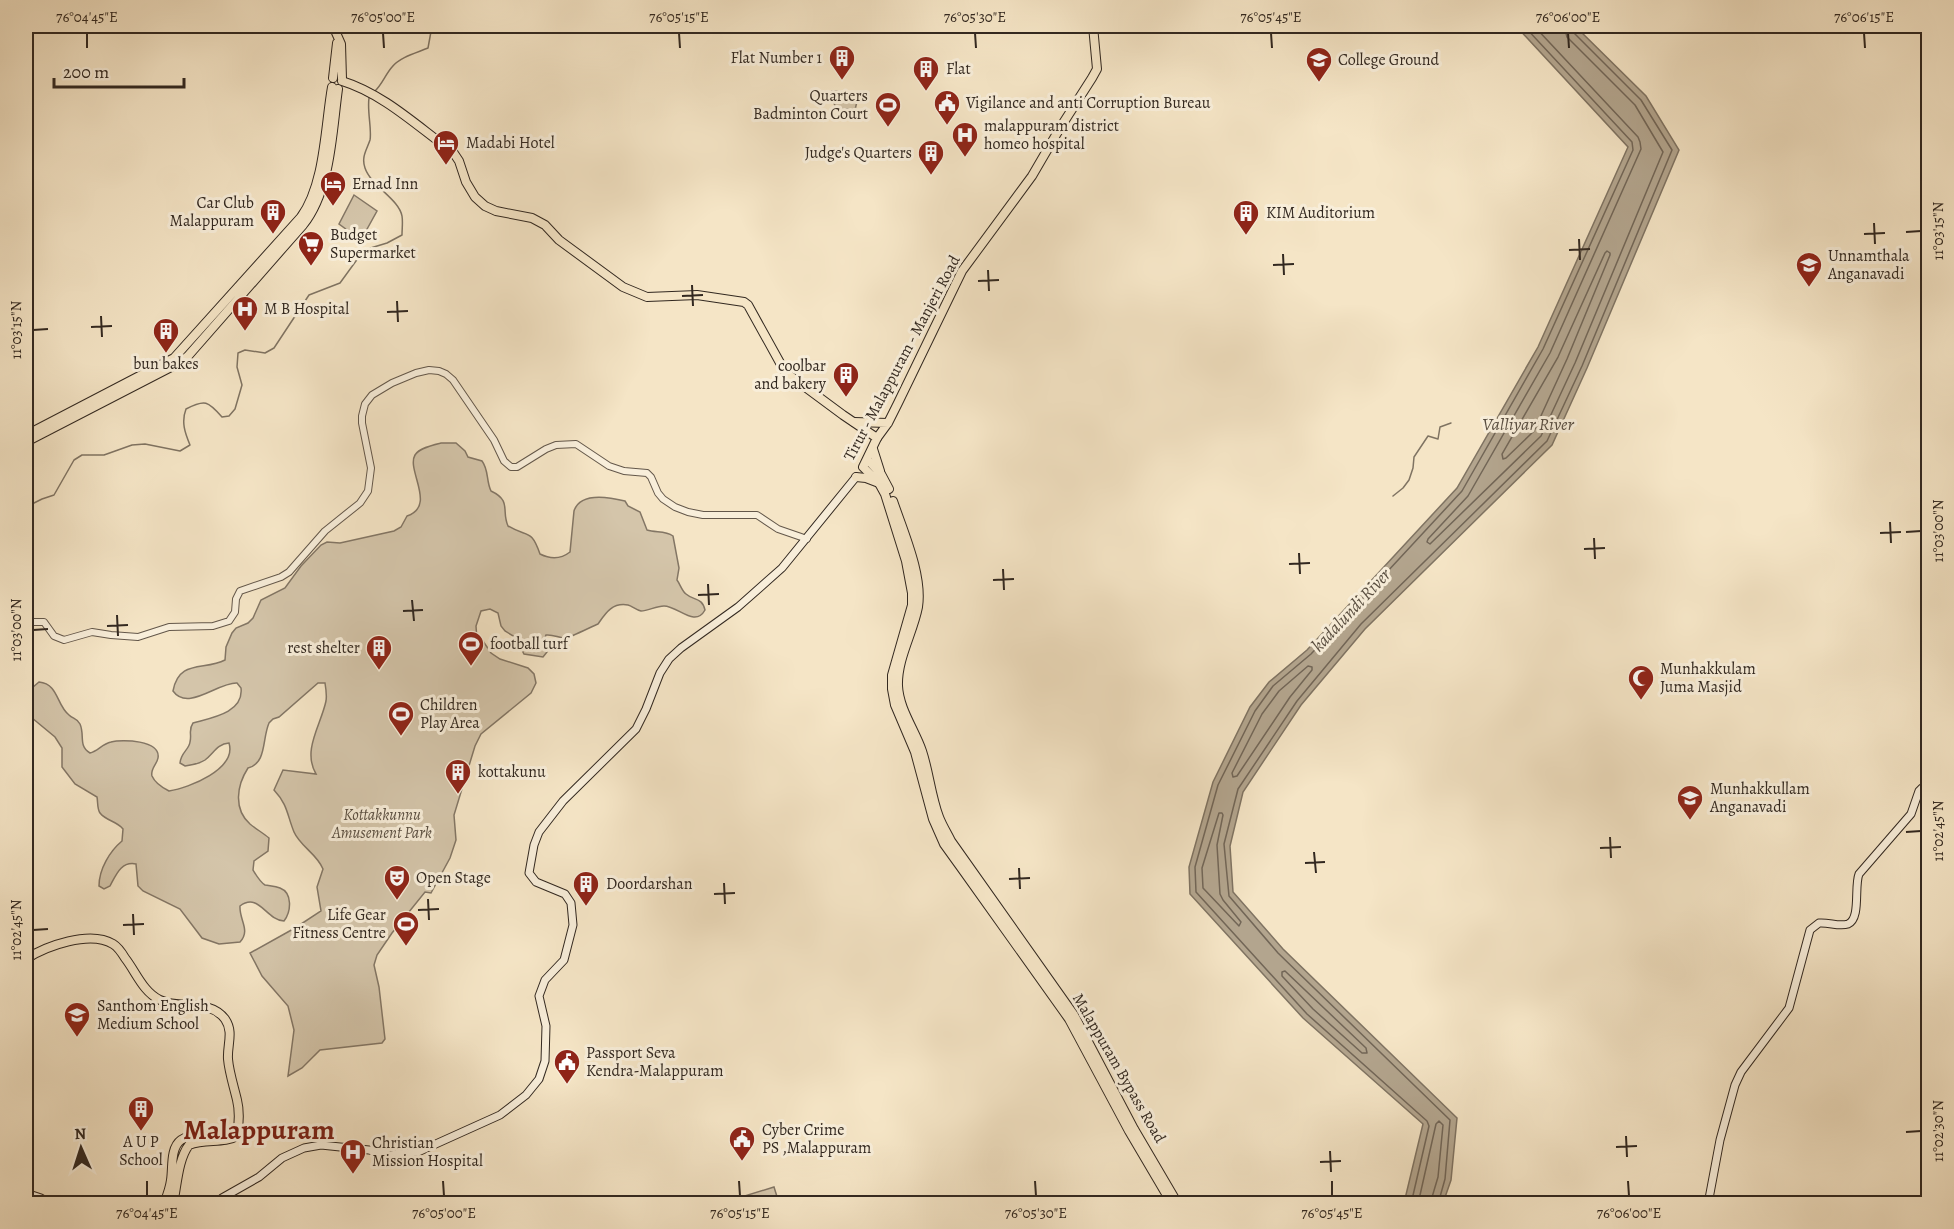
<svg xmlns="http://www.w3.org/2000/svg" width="1954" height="1229" font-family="Alegreya,serif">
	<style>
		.green { fill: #d4c5aa; stroke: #837665; stroke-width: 1.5 }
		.water { fill: #b3a58e; stroke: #7f7362; stroke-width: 1.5 }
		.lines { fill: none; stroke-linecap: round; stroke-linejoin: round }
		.shore { stroke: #726657; stroke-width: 1.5 }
		.stream { stroke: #7f7362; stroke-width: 1.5 }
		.tertiary-casing { stroke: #63574a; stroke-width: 8 }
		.secondary-casing { stroke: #322820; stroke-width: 9 }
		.primary-casing { stroke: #322820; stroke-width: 10 }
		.trunk-casing { stroke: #322820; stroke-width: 10 }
		.tertiary { stroke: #f8eeda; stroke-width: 6 }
		.secondary { stroke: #f8eeda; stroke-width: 7 }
		.primary { stroke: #f5e5c6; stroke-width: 8 }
		.trunk { stroke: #f5e5c6; stroke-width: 8 }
		.ticks { fill: none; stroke: #322820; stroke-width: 2 }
		.labels { text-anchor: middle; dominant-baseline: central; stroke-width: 6; stroke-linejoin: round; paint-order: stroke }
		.poi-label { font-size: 16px; fill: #322820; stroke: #f8eeda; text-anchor: start }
		.street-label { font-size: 16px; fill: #322820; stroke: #f8eeda }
		.park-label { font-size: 16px; font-style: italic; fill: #5a4f42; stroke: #f8eeda }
		.water-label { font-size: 18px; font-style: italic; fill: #594e41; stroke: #f8eeda }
		.town-label { font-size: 28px; font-weight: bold; fill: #7a1f14; stroke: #f8eeda }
		.neatline { fill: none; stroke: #322820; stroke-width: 2 }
		.ticks-label { font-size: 15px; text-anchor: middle; fill: #322820 }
	</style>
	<rect width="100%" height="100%" fill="#f5e5c6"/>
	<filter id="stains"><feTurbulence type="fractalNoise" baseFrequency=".00333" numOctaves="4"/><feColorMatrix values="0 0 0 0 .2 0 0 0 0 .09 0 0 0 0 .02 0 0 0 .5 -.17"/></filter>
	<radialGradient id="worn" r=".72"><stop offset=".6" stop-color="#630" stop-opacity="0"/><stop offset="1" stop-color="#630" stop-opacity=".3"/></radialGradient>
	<path class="green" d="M832,91L859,93L855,110L836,108L831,96Z
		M354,195L377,211L361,240L339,224Z
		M441,443H456L465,451L468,457L482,461C489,470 486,481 491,491C512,501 501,510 508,526C528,538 531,528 540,554C550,559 561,559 570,552L574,511C580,492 609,497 625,501L628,506L640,512L647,530C656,533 665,530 673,536L679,568L677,580C680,584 682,591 686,594C694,601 702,597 705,610C695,628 678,606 664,606C656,606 648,611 641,611C636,610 632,606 628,605C612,602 605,614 598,624C593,626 569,638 566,638C559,638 553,634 546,635L544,640L547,646V652L543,657L524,654L515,637L505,631L501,626L498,613L490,609L481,611L476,626L477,640L483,641L491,653L500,659L528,668L534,674L536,683L531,693L481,734L475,746L454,815L456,840L450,858L431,893L425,892L392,933L377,955L374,965L379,987L385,1039L382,1043L320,1050L302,1068L288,1076L294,1030L288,1006L262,976L250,953L295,928L321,911L317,887L323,869C317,854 300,846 294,832C287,815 288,805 274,790L283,770L316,774C302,750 321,725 326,701C327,695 326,689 325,683H318L279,717L273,719L269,723C262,739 267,763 248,768C237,785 233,809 250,824C256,829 263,833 269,838L268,851L254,861L253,870C256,875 260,882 265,885C270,886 275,886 280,888C293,893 291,912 284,921C266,920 259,892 240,906C239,920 251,930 240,942L219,944L202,938L180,909L143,891L138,886L136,864C121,861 116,875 110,886L104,889L99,886C99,869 110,851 122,841L123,829C117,821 106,821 100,813C97,809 98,802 97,797L75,784L62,767V748L55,737L26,713V693L39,682C59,684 56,705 69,715C73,719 77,718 80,724C85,735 78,746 90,753C98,751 102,744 111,742C122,739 161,740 158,758C157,764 150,769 152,776C155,783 163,788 169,791C189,788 237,769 229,743C217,744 214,753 205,760C199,764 192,765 185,766L180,763C181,752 189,750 190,742C192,734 188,730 193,723C211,718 244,713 241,688L237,683C218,682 188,712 173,691C179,659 204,671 225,660L226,647L232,633L236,628L248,623L253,618L261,600L285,588L301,566L321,545L327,542L340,543L394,531L401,527L407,516C437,506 406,470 415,455C419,448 433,445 441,443Z
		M774,1187L779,1203H726L725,1202Z"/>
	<path class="water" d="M1516,26H1575L1646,96L1679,150L1587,368L1552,445L1365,629L1301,705L1243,792L1230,846L1233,892L1283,949L1457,1118L1451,1180L1443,1203H1404L1423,1124L1303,1018L1190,894L1189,867L1213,782L1250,707L1269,682L1307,650L1457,488L1538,347L1628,147Z"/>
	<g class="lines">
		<path class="shore" d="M1534,26L1638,137L1640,142L1641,149L1550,353L1468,496L1428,539L1427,542L1430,544L1541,436L1575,363L1663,152L1635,105L1567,37L1564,26
			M1607,251L1610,253V255L1567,359L1534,431L1506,458L1503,459L1502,454L1558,357L1605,253Z
			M1308,666L1312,667V670L1290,697L1237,776L1233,777L1232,773L1262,714L1279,691Z
			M1219,813H1222L1223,815L1217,845L1220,894L1223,900L1241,922L1239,926L1203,888L1202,868Z
			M1285,971L1366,1048L1367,1053H1362L1313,1009L1282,976V972Z
			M1411,1204L1429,1126L1427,1121L1307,1014L1196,892L1195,867L1218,785L1255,711L1273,686L1311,654L1462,491L1543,349L1633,150L1632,142L1524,26
			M1418,1204L1436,1124L1439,1121L1443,1125L1438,1177L1430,1204
			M1438,1204L1445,1179L1450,1120L1278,953L1229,896L1224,844L1238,789L1297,701L1361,624L1547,441L1582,366L1672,150L1641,100L1573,32L1571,26"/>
		<path class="stream" d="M374,92C382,85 385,75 392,67C400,57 416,53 428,48L432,26
			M1393,496L1403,488L1409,480L1413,468L1414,457L1428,436L1438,439L1440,427L1451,423
			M26,507L42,499L54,495L74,460L82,455H104L132,445L145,444L180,451L190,445C185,433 181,422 186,409C205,399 208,401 222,417L229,416L235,409L242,385L237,367L238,353L245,350L265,353L274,348L309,295L340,283L364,250L387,243L402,235C402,229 403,222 402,216C399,199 371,186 365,168C361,157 367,149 370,140C372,130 367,111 369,98"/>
		<g class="tertiary-casing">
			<path id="tertiary" d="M26,622H44L54,636L64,640L92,632L111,635L138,637L169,627L213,626L229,621L235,612L236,599L240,591L281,577L289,572L325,531L360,503L368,491L371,468L362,423V416L365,404L372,395L392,383L416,373L429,370L439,371L446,374L453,380L494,440L504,461L511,467H517L546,449L556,445L576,444L609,466L624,471L647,473L651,477L658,493L663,499L675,507L688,512L703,515H757L778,529L807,539"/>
		</g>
		<g class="secondary-casing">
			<path id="secondary" d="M26,1193L41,1198L51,1204
				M218,1203L222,1198L259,1177L282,1158L304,1148L321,1145L369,1150L389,1155L418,1152L500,1115L526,1095L539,1079L545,1061L546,1026L539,996L545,980L564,960L573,925L571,903L565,894L536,882L529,873L534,845L539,832L563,801L636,729L646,709L660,673L669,659L681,648L738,607L782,568L856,477
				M1708,1204L1720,1140L1735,1085L1741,1072L1789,1008L1810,930L1819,923C1829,922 1839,927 1848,924C1861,919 1854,886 1859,874L1911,814L1919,791L1922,788H1928"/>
		</g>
		<g class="primary-casing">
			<path id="primary" d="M854,422L888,423
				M877,438L888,423L898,403L962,271L1032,176L1060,128L1092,78L1097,69L1093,26
				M873,449L880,471
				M856,477L866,478L879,483
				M213,1204H218"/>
		</g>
		<g class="trunk-casing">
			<path id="trunk" d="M333,26L341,44L342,79
				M333,78L337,43
				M342,81C384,94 418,127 453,152L459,161L466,182L475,197L485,206L496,211L532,218L545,225L559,240L623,287L647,297L697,295L744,302L748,305L784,370L789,375L843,415L877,438L863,467L879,483L885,494L906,561L912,593V605L892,675V689L895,705L915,752L933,819L944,844L962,869L1069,1019L1129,1131L1172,1204
				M26,435L174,358L301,217C325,184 325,127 332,87
				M26,442L177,364L188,356L303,225C331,190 332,132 338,89
				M868,460L881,474L889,489
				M893,501C903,531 923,575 918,607C913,633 897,659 898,686C899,709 915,730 922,751C929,772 931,796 939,817C942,825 947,833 951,841L1074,1015L1134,1129L1178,1204
				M26,959C46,946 90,930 113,944C118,947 122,953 125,958C136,972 143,992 160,1000C180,1010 209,998 225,1019C234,1032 227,1045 228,1059C229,1072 234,1087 237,1100C240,1112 239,1124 237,1136C224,1144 205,1138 189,1145C178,1159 177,1186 173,1204
				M164,1204C167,1196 170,1188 171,1180C173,1168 170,1148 181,1140C188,1135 197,1136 205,1136"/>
		</g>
		<use href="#tertiary" class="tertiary"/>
		<use href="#secondary" class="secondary"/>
		<use href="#primary" class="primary"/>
		<use href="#trunk" class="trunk"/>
	</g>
	<path class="ticks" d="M87,33V48M383,33L384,48M679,33L680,48M975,33L976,48M1271,33L1272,48M1568,33L1569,48M1864,33L1865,48M1874,223L1875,244M1906,232L1921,231M1864,234L1885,233M1579,239L1580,260M1569,250L1590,249M1283,254L1284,275M1273,265L1294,264M988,270L989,291M978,281L999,280M692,285L693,306M682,296L703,295M397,301L398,322M387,312L408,311M101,316L102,337M91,327L112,326M33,330L48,329M1890,522L1891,543M1906,532L1921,531M1880,533L1901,532M1594,538L1595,559M1584,549L1605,548M1299,553L1300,574M1289,564L1310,563M1003,569L1004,590M993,580L1014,579M708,584L709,605M698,595L719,594M412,600L414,621M403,611L423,610M117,615L118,636M107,626L128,625M33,630L48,629M1906,832L1921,831M1610,837L1611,858M1600,848L1621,847M1314,852L1316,873M1305,863L1325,862M1019,868L1020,889M1009,879L1030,878M724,883L725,904M714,894L735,893M428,899L429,920M418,910L439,909M133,914L134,935M123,925L144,924M33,930L48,929M1906,1132L1921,1131M1626,1136L1627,1157M1616,1147L1637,1146M1330,1151L1331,1172M1320,1162L1341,1161M147,1181V1196M443,1181L444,1196M739,1181L740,1196M1035,1181L1036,1196M1332,1181V1196M1628,1181L1629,1196"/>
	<defs>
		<g id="building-pin" transform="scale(1.35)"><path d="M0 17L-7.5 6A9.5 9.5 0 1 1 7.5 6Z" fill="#8f2418" stroke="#f8eeda"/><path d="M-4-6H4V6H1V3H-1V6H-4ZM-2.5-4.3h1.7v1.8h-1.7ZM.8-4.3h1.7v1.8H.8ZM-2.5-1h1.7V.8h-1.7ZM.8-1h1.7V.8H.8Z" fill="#fff"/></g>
		<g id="university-pin" transform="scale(1.35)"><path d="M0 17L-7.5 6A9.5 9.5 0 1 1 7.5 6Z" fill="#8f2418" stroke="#f8eeda"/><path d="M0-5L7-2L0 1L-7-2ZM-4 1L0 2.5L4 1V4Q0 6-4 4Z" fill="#fff"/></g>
		<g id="civic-pin" transform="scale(1.35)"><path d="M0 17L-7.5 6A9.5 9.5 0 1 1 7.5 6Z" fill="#8f2418" stroke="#f8eeda"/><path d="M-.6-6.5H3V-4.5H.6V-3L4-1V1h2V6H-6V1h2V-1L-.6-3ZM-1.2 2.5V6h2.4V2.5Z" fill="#fff"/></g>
		<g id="stadium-pin" transform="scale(1.35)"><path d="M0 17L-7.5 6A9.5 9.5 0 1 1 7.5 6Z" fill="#8f2418" stroke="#f8eeda"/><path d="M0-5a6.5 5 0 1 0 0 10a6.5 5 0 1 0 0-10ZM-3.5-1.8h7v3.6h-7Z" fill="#fff"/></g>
		<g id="hospital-pin" transform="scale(1.35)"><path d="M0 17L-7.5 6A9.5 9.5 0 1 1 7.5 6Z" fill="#8f2418" stroke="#f8eeda"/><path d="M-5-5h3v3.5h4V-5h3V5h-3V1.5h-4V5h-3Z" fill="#fff"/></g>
		<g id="hotel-pin" transform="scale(1.35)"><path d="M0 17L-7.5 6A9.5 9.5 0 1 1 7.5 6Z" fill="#8f2418" stroke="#f8eeda"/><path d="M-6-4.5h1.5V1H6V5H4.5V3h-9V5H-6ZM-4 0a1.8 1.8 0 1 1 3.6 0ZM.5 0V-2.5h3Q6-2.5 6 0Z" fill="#fff"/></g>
		<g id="supermarket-pin" transform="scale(1.35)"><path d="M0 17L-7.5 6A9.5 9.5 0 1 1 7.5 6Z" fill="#8f2418" stroke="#f8eeda"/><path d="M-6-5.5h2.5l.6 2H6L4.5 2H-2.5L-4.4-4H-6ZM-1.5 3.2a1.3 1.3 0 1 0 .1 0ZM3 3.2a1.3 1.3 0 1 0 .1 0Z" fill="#fff"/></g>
		<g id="school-pin" transform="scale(1.35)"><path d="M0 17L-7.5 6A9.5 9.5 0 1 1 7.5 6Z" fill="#8f2418" stroke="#f8eeda"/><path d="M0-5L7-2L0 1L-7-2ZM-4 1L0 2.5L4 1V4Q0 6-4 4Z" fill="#fff"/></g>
		<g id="mosque-pin" transform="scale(1.35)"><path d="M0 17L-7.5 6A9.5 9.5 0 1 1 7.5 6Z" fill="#8f2418" stroke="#f8eeda"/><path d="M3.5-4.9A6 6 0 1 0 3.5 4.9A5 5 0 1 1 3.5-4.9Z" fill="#fff"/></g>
		<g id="theatre-pin" transform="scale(1.35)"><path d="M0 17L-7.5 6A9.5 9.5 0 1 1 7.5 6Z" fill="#8f2418" stroke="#f8eeda"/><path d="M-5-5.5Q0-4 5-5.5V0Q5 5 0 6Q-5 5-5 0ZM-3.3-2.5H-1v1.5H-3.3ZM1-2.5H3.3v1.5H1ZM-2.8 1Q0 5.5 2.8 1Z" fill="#fff"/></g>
	</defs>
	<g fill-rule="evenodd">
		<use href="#building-pin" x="842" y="58"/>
		<use href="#university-pin" x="1319" y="60"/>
		<use href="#building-pin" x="926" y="69"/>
		<use href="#civic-pin" x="947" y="103"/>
		<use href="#stadium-pin" x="888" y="105"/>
		<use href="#hospital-pin" x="965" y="135"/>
		<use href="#hotel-pin" x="446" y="143"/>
		<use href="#building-pin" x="931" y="153"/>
		<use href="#hotel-pin" x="333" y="184"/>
		<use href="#building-pin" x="273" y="212"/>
		<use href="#building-pin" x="1246" y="213"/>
		<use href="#supermarket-pin" x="311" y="244"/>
		<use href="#school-pin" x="1809" y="265"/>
		<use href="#hospital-pin" x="245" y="309"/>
		<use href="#building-pin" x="166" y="331"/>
		<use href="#building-pin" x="846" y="375"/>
		<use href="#stadium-pin" x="471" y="644"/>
		<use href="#building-pin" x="379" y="648"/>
		<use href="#mosque-pin" x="1641" y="678"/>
		<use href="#stadium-pin" x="401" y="714"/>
		<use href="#building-pin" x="458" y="772"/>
		<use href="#school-pin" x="1690" y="798"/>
		<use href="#theatre-pin" x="397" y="878"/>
		<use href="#building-pin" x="586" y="884"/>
		<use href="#stadium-pin" x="406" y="924"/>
		<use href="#school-pin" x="77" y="1015"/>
		<use href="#civic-pin" x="567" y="1062"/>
		<use href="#building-pin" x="141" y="1109"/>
		<use href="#civic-pin" x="742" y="1139"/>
		<use href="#hospital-pin" x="353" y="1152"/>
	</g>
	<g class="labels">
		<g class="poi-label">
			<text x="822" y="58" text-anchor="end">Flat Number 1</text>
			<text x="1338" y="60">College Ground</text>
			<text x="946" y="69">Flat</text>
			<text x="868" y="96" text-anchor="end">Quarters<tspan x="868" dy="18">Badminton Court</tspan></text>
			<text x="966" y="103">Vigilance and anti Corruption Bureau</text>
			<text x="984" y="126">malappuram district<tspan x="984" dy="18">homeo hospital</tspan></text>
			<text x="466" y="143">Madabi Hotel</text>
			<text x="912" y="153" text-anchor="end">Judge's Quarters</text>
			<text x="352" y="184">Ernad Inn</text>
			<text x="254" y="203" text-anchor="end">Car Club<tspan x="254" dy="18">Malappuram</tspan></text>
			<text x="1266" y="213">KIM Auditorium</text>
			<text x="330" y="235">Budget<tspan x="330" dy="18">Supermarket</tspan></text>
			<text x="1828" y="256">Unnamthala<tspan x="1828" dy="18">Anganavadi</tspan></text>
			<text x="264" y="309">M B Hospital</text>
			<text x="166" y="364" text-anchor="middle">bun bakes</text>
			<text x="826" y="366" text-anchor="end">coolbar<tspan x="826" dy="18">and bakery</tspan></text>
			<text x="490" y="644">football turf</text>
			<text x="360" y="648" text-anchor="end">rest shelter</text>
			<text x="1660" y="669">Munhakkulam<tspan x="1660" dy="18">Juma Masjid</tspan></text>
			<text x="420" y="705">Children<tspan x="420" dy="18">Play Area</tspan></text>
			<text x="478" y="772">kottakunu</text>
			<text x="1710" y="789">Munhakkullam<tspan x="1710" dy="18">Anganavadi</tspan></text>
			<text x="416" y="878">Open Stage</text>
			<text x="606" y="884">Doordarshan</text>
			<text x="386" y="915" text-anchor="end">Life Gear<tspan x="386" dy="18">Fitness Centre</tspan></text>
			<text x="97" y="1006">Santhom English<tspan x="97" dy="18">Medium School</tspan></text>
			<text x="586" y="1053">Passport Seva<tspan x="586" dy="18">Kendra-Malappuram</tspan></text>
			<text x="762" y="1130">Cyber Crime<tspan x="762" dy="18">PS ,Malappuram</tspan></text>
			<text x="141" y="1142" text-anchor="middle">A U P<tspan x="141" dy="18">School</tspan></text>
			<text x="372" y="1143">Christian<tspan x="372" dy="18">Mission Hospital</tspan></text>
		</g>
		<g class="street-label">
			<text transform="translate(902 358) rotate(-62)">Tirur - Malappuram - Manjeri Road</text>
			<text transform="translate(1119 1068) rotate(60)">Malappuram Bypass Road</text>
		</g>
		<g class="park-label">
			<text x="382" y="815">Kottakkunnu<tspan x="382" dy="18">Amusement Park</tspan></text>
		</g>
		<g class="water-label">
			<text x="1528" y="424">Valliyar River</text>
			<text transform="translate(1351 610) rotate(-47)">kadalundi River</text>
		</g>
		<g class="town-label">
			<text x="259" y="1130">Malappuram</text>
		</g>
	</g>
	<rect width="1954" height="1229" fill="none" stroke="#f5e5c6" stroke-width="66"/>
	<g transform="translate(81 1148) rotate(357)" stroke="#f8eeda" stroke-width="4.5" paint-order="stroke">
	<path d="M0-4.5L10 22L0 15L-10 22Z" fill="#322820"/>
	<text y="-9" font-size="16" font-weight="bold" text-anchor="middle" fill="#322820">N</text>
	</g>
	<path d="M54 78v9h130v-9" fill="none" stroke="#322820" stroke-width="3"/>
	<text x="63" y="78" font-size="18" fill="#322820" stroke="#f8eeda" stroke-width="4.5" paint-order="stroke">200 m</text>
	<rect x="33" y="33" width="1888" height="1163" class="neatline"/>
	<g class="ticks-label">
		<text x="87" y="22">76°04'45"E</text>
		<text x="383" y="22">76°05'00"E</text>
		<text x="679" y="22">76°05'15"E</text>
		<text x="975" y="22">76°05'30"E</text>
		<text x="1271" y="22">76°05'45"E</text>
		<text x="1568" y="22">76°06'00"E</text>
		<text x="1864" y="22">76°06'15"E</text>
		<text transform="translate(1938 231) rotate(-90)" y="5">11°03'15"N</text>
		<text transform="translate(16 330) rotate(-90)" y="5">11°03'15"N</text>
		<text transform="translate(1938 531) rotate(-90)" y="5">11°03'00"N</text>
		<text transform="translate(16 630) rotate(-90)" y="5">11°03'00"N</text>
		<text transform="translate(1938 831) rotate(-90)" y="5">11°02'45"N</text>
		<text transform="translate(16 930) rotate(-90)" y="5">11°02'45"N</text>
		<text transform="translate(1938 1131) rotate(-90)" y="5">11°02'30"N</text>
		<text x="147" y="1218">76°04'45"E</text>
		<text x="444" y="1218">76°05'00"E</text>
		<text x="740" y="1218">76°05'15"E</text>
		<text x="1036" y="1218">76°05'30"E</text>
		<text x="1332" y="1218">76°05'45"E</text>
		<text x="1629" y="1218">76°06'00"E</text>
	</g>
	<rect width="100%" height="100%" filter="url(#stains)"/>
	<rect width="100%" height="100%" fill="url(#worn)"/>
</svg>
